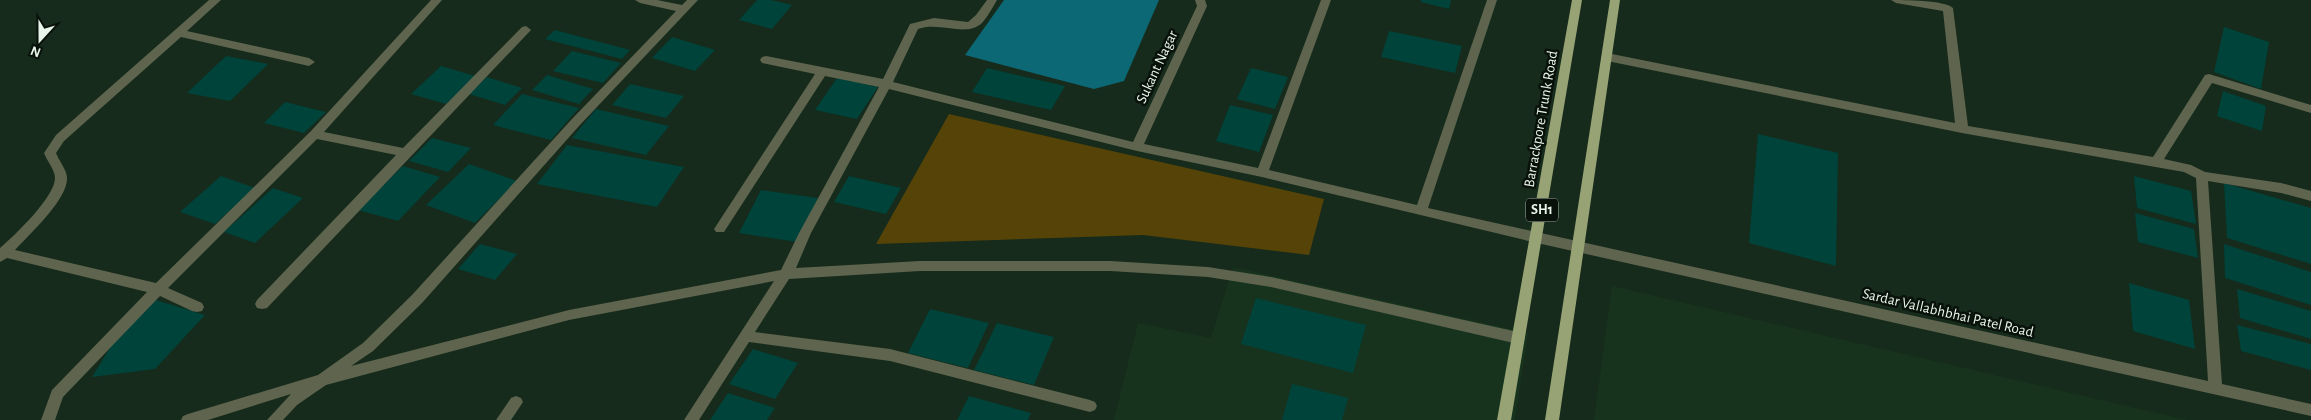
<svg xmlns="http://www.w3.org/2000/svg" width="2311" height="420" font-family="'Alegreya Sans',sans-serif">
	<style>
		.built { fill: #17331e }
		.green { fill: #554308 }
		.water { fill: #0d6875 }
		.building { fill: #00433a }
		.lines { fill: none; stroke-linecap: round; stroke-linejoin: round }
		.minor { fill: #5e644e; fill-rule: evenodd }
		.major { fill: #97a374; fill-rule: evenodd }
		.labels { text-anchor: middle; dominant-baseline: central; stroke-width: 5; stroke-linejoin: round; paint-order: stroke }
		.shield { fill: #08110a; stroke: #a5b1a7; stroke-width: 1 }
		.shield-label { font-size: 14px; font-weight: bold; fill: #e8f5ea }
		.street-label { font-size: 15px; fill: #e8f5ea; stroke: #08110a }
	</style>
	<rect width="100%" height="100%" fill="#162b1b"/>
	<path class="built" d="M1233,267L1528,333L1515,420H1114L1138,323L1211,338Z
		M1612,286L2187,420H1594Z"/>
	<path class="green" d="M949,114L1324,199L1309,255L1143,235L876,244Z"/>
	<path class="water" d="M1004,0H1159L1124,81L1094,89L965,55Z"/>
	<path class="building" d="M757,0H771L792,5L772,29L739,20Z
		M1421,0H1451L1449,9L1421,2Z
		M2224,27L2269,42L2261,89L2214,72Z
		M555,30L630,50L622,59L545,39Z
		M1389,31L1462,46L1455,73L1381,57Z
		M672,37L715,50L695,71L652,58Z
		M572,51L621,63L603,83L553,71Z
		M226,56L268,64L230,101L187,93Z
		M441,66L475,76L446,104L411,94Z
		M987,68L1065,86L1051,110L972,92Z
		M1251,68L1288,77L1275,109L1237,99Z
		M547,75L593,89L579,104L532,90Z
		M487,77L522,88L505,105L469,94Z
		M837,78L878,87L857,119L815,110Z
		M630,84L684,96L666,118L612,105Z
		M2223,91L2266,106L2262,131L2217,116Z
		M522,94L579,108L551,140L493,125Z
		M285,102L326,112L304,133L264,123Z
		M1230,105L1273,115L1259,152L1216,141Z
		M596,109L669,126L646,155L572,138Z
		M1758,134L1838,153L1836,266L1749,243Z
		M432,138L471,148L448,172L409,161Z
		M567,145L684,167L657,207L537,184Z
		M469,164L517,181L475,223L426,205Z
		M403,166L440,177L398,221L358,210Z
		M221,176L255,188L215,224L180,212Z
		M849,176L901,188L886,214L834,202Z
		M2134,176L2191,191L2196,224L2137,208Z
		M2224,183L2311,208V264L2227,238Z
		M273,188L303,198L255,243L224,232Z
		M761,190L818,198L797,242L739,233Z
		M2135,213L2194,229L2198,258L2138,242Z
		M480,244L517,254L495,280L458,269Z
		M2224,244L2311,272V305L2225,278Z
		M2129,283L2189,300L2195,349L2133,331Z
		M2237,289L2311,311V339L2240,318Z
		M1256,298L1366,325L1353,373L1241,344Z
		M156,300L205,315L155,369L92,377L113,343Z
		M930,309L989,323L968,368L908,353Z
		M997,323L1054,337L1034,385L974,370Z
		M2237,325L2311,344V370L2241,351Z
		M753,349L798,363L775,399L729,384Z
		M1292,384L1348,398L1342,420H1282Z
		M728,393L775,408L767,420H710Z
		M969,396L1031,413L1028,420H957Z"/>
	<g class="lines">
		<path class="minor" d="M209,0H221L187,31L309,58L315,62L309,66L181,37L64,141L56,153C59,161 67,170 67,178C68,199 29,235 15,250L156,283L311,131L431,0H442L324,132L403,148L522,27L526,26L531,30L267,308L262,309L257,308L255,304L257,300L396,155L317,139L168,288L202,303L204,307L202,311L197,312L192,311L160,296L63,397L55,420H41L52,390L147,292L7,258L0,262V248C14,236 55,197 55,178C55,170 47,161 44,153L56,135Z
			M635,0H657L682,5L687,0H698L579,126L422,303L373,351L351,366L569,310L781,270L799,233L879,87L825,76L724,232H716L714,229L716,226L815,74L762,63L760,60L762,57L766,56L883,79L910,24L934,18L968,22L976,15L987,0H997C993,7 988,16 982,23C966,38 940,21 918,29L893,82L1133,142L1197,6L1195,0H1205L1207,6L1144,144L1258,168L1321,0H1331L1269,170L1417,205L1487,0H1497L1428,208L2208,381L2196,178L2184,172L1962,133L1607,61L1601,57L1607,53L1955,123L1943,11L1896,3L1891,0C1905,0 1944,0 1953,8L1968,126L2153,157L2205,75L2209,74L2311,105V113L2212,83L2164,159L2191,165L2205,172L2281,183L2311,191V201L2281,193L2208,181L2222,384L2311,404V416L1537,243L1262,177L1137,151L889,89L811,233L796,268L920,261H1110L1208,267L1271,277L1518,332L1523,334L1525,338L1523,342L1518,344L1271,287L1208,277L1110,271H920L789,279L755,332L890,349L1090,400L1095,402L1097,406L1095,410L1090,412L890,361L749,342L699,420H684L774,281L569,320L326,385L297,405L283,420H267L291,394L208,420H181L183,416L188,414L318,375L363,343L412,295L571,120L676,11L640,3Z
			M516,396L521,398L523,402L511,420H496L511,398Z"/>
		<path class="major" d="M1572,0H1582L1511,420H1497Z
			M1610,0H1620L1559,420H1545Z"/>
	</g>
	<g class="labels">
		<rect class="shield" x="1526" y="198.5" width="32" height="23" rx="4"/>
		<g class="shield-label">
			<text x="1542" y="210">SH1</text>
		</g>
		<g class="street-label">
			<text transform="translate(1157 67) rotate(-65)">Sukant Nagar</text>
			<text transform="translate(1541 119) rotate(-80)">Barrackpore Trunk Road</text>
			<text transform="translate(1948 313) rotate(13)">Sardar Vallabhbhai Patel Road</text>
		</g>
	</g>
	<g transform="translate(40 40) rotate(201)" stroke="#08110a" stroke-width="4" paint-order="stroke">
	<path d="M0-4L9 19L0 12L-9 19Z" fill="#e8f5ea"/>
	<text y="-8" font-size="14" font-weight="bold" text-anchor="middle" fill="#e8f5ea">N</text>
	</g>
</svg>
